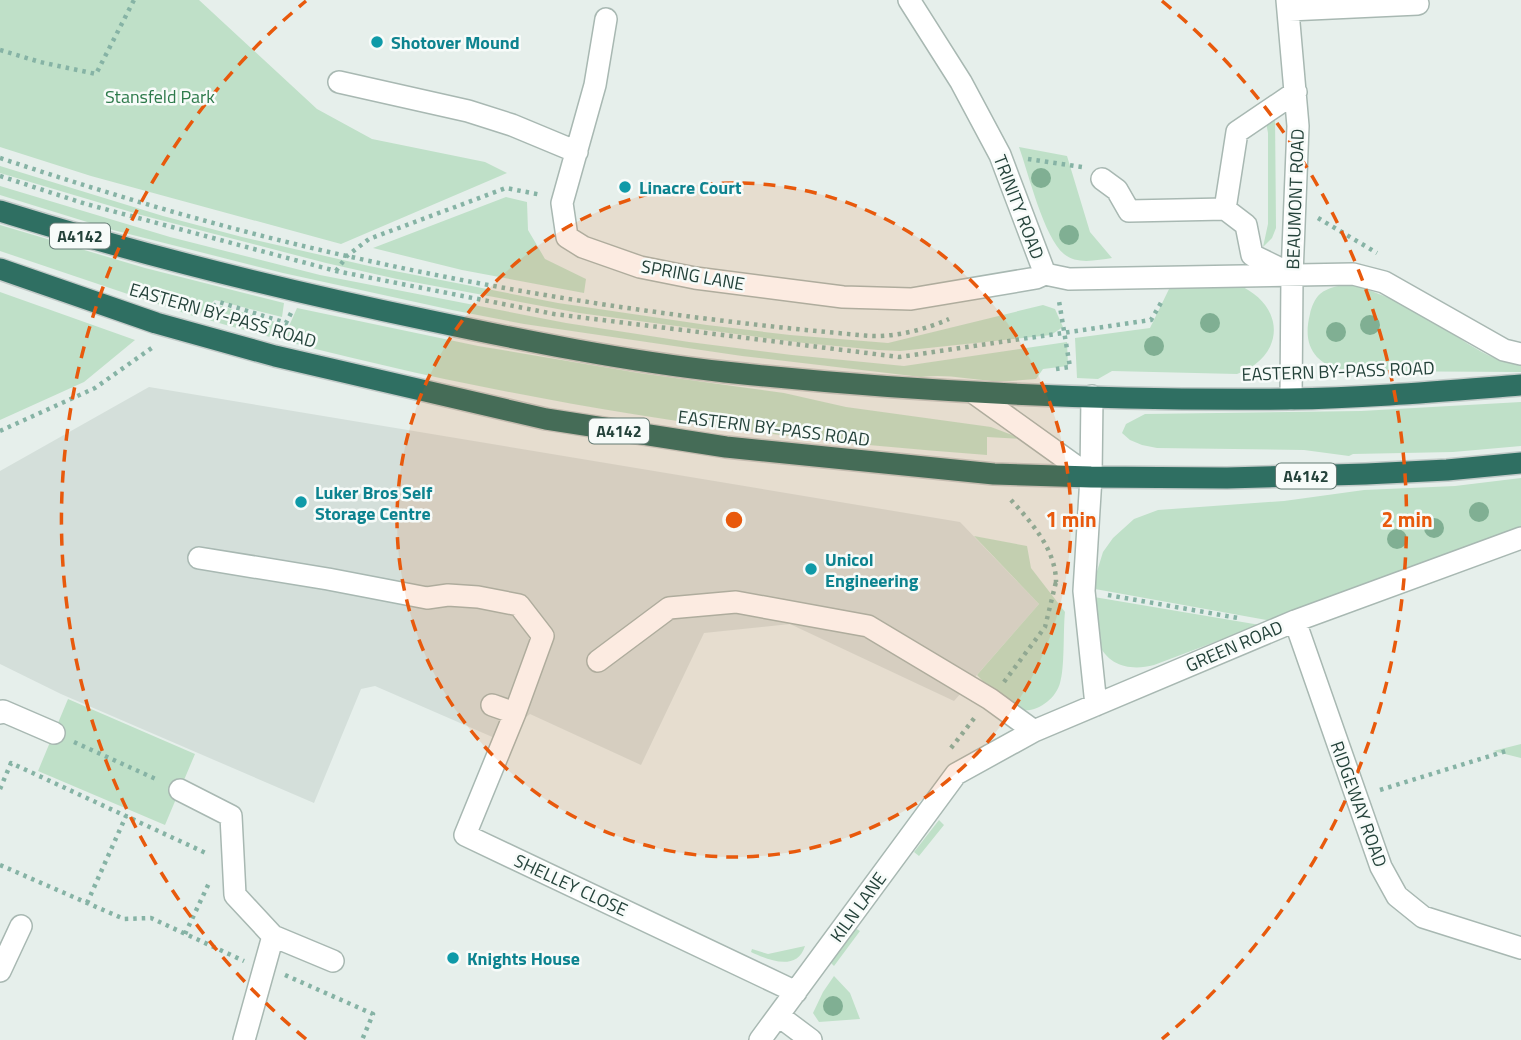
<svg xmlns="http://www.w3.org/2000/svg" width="1521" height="1040" font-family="'Titillium Web',sans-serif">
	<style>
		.built { fill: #d4dfda }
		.green { fill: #bfe0c8 }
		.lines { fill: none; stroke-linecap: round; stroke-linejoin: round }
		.minor-casing { stroke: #a8b8b2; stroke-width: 24 }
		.highway-casing { stroke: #c2cac8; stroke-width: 24 }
		.path { stroke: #86b3a5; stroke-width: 4.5; stroke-dasharray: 3.5 5; stroke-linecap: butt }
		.minor { stroke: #fff; stroke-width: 21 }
		.highway { stroke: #2f6f62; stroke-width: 21 }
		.tree { fill: #80af93 }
		.ring { fill: none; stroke: #e8590c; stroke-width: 3.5; stroke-dasharray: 12 9 }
		.culture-dot { fill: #0f9aa8; stroke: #f7fbf9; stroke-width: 2.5 }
		.labels { text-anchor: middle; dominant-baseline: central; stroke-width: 5; stroke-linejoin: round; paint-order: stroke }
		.shield { fill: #f7fbf9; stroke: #637a73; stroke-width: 2 }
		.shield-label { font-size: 16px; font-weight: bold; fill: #24423a }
		.culture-label { font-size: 18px; font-weight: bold; fill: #0d838f; stroke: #f7fbf9; text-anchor: start }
		.park-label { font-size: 18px; fill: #2d7a4b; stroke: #f7fbf9 }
		.street-label { font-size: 18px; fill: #24423a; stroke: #f7fbf9 }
		.centre { fill: #e8590c; stroke: #f7fbf9; stroke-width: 3.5 }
		.ring-label { font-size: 21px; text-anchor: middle; font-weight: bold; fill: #e8590c; stroke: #f7fbf9; stroke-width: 5; stroke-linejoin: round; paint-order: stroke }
	</style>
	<rect width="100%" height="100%" fill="#e6efeb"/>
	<path class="built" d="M149,387L960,522L1039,604L954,701L790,624L704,633L641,765L530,714L497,739L375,686L361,689L314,803L61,694L0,664V471Z"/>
	<path class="green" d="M0,0H199L317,109L372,139L485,162L507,173L341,244L91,176L0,147Z
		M1275,114L1276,228L1272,238L1263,247L1268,224V133L1266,122Z
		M1019,147L1067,156L1090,232L1112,258C1097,260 1077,265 1064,254C1044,238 1028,172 1019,147Z
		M0,166L163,216L242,237L369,266L558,303L707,325L790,335L888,343L1043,305L1055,309L1063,327L1051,335L900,351L878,350L804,343L579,313L397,279L326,263L141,215L0,173Z
		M0,186L170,237L320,275L566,323L689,342L792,355L904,366L1067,342L1068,366L1043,369L1036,379C1022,380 1006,382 992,381C967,379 947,374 921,377L742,356L524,324L452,310L283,273L113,230L0,195Z
		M506,197L527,202L528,230L545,259L586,279L584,293L462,270L373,248Z
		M0,225L145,268L284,303L282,317L215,300L196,317L0,251Z
		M1352,284C1374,292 1397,300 1418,312C1445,326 1491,366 1521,364V372L1345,371C1314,364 1302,345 1310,314C1311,308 1315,298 1320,294C1328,287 1341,285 1352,284Z
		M1170,287H1243C1287,310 1283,357 1237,374L1112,371L1098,379L1077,378L1075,338L1150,328Z
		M0,292L135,340L84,382L0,420Z
		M218,305L289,326L297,308L478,346L639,373L784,393L846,407L991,427L1023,439L987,437V455C721,436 460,392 205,319Z
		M1521,402V446L1453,452L1353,454L1349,456L1304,450L1157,448L1142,445L1130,440L1122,433L1126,424L1145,414L1361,411Z
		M1521,478V527L1272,621L1095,589V578L1103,552L1113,538L1134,519L1158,510L1284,501L1364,490L1455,486Z
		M974,536L1027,546L1031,568L1065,612C1063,631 1065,667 1060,683C1056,699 1035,715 1018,709C1003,705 988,686 977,675L1039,604Z
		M1094,597L1260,625L1154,665C1132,671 1108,667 1098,642C1093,630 1095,610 1094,597Z
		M68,699L195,754L165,825L38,771Z
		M1521,744V758L1493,751Z
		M939,820L944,825L919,856L914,852Z
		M855,928L860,931L834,966L830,962Z
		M805,946C797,972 768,960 751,952L752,949L768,954Z
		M834,976L850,993L860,1019L819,1022L813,1013L823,992Z"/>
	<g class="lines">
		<g class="minor-casing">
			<path id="minor" d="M909,0L961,82L1000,155L1045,274
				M1287,0L1298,126L1292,275L1291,399
				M1289,10L1418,4
				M606,19L595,85L562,203L567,237L583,247L640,267L695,278L843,297L911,299L1036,278L1045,274
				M339,82L468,111L512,125L577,152
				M1102,179L1117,190L1129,211L1225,209L1246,225L1252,255L1287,272
				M1225,209L1237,132L1296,92
				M1045,274L1069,279L1353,274L1384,282L1504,350L1521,354
				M974,393L1091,477
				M1092,396L1091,477L1084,591L1096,705
				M199,558L328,579L427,598L448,595L478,597L519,605L543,636L515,713L465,835L796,992
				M1295,621L1381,867L1397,896L1423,917L1521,948
				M598,661L669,608L736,602L868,626L990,699L1034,731
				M492,705L515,713
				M0,713L3,711L54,733
				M180,790L231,816L235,895L273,936L333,961
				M0,971L21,926
				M779,1016L811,1040
				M244,1040L273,936
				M760,1040L956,774L1034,731L1295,621L1521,538"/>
		</g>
		<g class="highway-casing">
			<path id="highway" d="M0,211C141,255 283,290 427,320C526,341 625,361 725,372C912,392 1101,401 1289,399C1366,398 1444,391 1521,385
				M0,269L156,323L275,356L546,419L726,447L994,474L1091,477L1227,478L1366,474L1447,470L1521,463"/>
		</g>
		<path class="path" d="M0,50L40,62L96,74L134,0
			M0,158C114,196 229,230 347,256C519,295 695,321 871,336C896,337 927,329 949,319
			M1028,159L1082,167
			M0,176L86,204L336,271L554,314L899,357L1151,320L1162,301
			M1318,218L1377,253
			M336,271L347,256L369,239L506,188L542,195
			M207,312L219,302L286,323L291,313
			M1056,369L1070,367L1059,301
			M0,431L95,388L153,347
			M1011,500C1032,523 1056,550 1056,582L1062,584
			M1108,595L1238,618
			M1004,682L1045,627L1056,582
			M74,742L158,780
			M951,748L976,716
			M0,789L11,763L208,854
			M1380,790L1506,751
			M0,865L124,919L151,918L244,961
			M87,903L126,816
			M185,934L209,883
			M285,975L373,1014L362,1040"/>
		<use href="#minor" class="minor"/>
		<use href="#highway" class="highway"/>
	</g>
	<g class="tree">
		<circle cx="1041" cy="178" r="10"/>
		<circle cx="1069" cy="235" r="10"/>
		<circle cx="1210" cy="323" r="10"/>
		<circle cx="1370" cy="325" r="10"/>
		<circle cx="1336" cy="332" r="10"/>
		<circle cx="1154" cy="346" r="10"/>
		<circle cx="1479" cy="512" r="10"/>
		<circle cx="1434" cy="528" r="10"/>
		<circle cx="1397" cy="539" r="10"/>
		<circle cx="833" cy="1006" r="10"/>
	</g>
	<circle cx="734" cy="520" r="337" fill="#e8590c" fill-opacity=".12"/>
	<g class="ring">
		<circle cx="734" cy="520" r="337"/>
		<path d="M306 1039A673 673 0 0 1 306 1M1162 1A673 673 0 0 1 1162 1039"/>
	</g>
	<g class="culture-dot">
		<circle cx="377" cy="42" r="7"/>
		<circle cx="625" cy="187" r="7"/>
		<circle cx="301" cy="502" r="7"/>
		<circle cx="811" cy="569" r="7"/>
		<circle cx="453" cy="958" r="7"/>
	</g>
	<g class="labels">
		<g class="shield">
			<rect x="50" y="223.5" width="60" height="25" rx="5"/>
			<rect x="589" y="418.5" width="60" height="25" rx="5"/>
			<rect x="1276" y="463.5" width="60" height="25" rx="5"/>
		</g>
		<g class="shield-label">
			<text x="80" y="236">A4142</text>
			<text x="619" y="431">A4142</text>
			<text x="1306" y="476">A4142</text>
		</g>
		<g class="culture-label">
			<text x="391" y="42">Shotover Mound</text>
			<text x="639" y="187">Linacre Court</text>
			<text x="315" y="492">Luker Bros Self<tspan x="315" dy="21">Storage Centre</tspan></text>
			<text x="825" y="559">Unicol<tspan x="825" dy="21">Engineering</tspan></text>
			<text x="467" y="958">Knights House</text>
		</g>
		<g class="park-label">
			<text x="160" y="96">Stansfeld Park</text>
		</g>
		<g class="street-label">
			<text transform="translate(1295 199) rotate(-88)">BEAUMONT ROAD</text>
			<text transform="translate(1019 207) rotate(69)">TRINITY ROAD</text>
			<text transform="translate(693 275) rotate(10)">SPRING LANE</text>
			<text transform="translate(223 315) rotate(16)">EASTERN BY-PASS ROAD</text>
			<text transform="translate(1338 371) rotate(-2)">EASTERN BY-PASS ROAD</text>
			<text transform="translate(774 428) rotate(7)">EASTERN BY-PASS ROAD</text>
			<text transform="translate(1234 646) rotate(-23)">GREEN ROAD</text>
			<text transform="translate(1359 804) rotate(70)">RIDGEWAY ROAD</text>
			<text transform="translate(571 885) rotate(25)">SHELLEY CLOSE</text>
			<text transform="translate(858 907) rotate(-54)">KILN LANE</text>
		</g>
	</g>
	<circle cx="734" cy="520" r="10" class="centre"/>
	<g class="ring-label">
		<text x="1071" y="527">1 min</text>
		<text x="1407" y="527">2 min</text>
	</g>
</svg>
